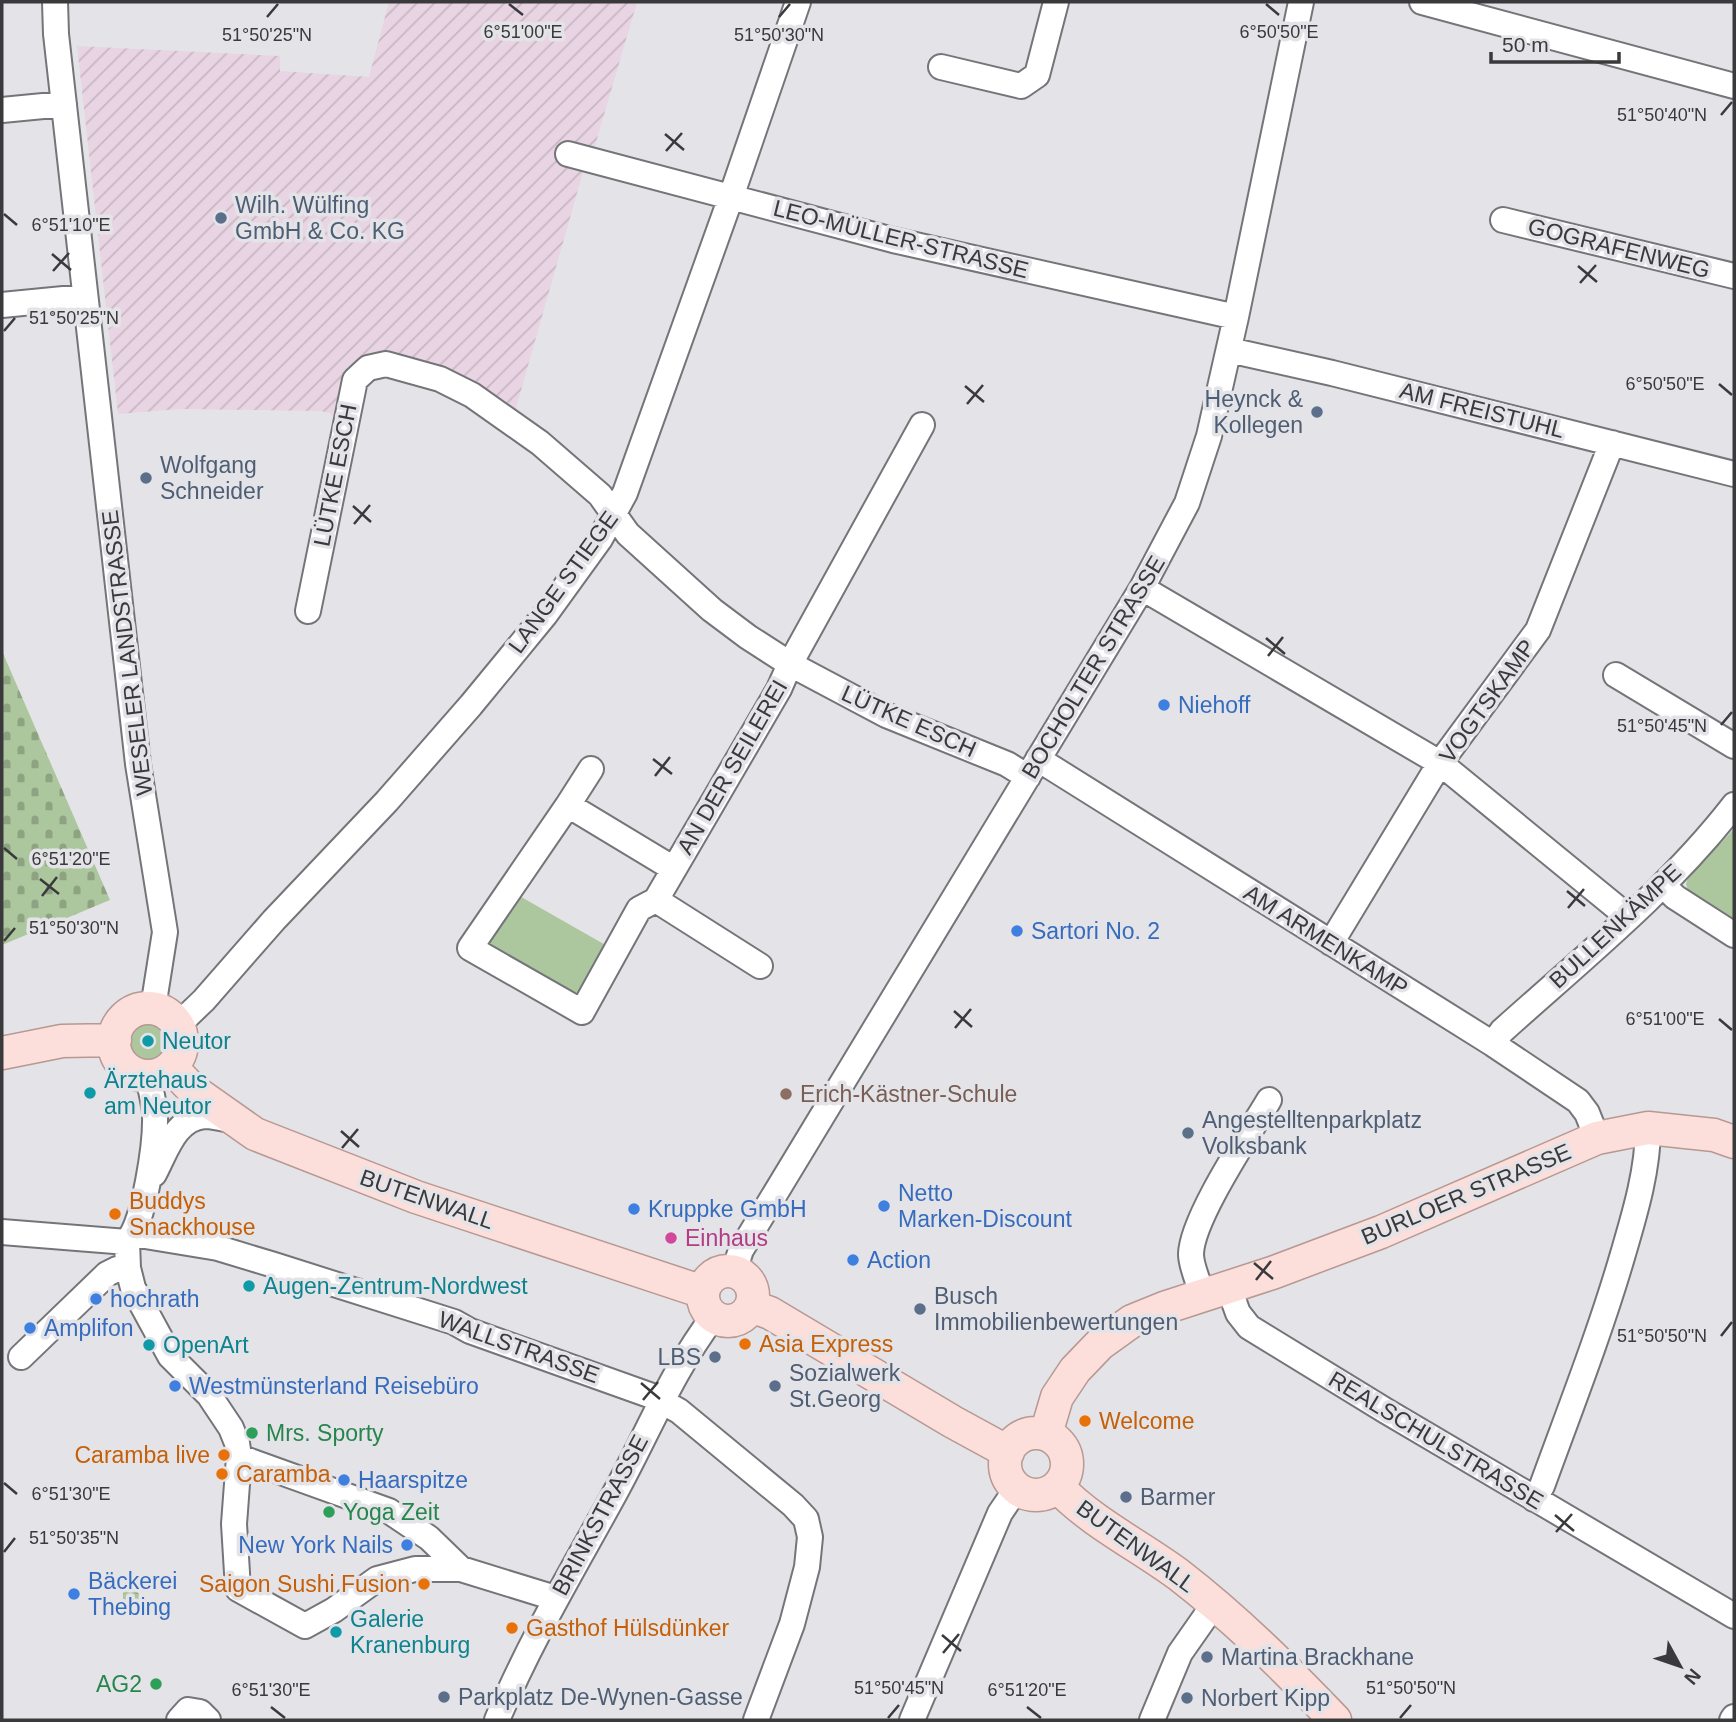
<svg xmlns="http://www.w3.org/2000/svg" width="1736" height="1722" font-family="Arial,sans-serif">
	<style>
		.industrial { fill: url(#industrial-furrows) }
		.grass { fill: #acc79d }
		.cemetery { fill: url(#cemetery-stones) }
		.park { fill: url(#park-dots) }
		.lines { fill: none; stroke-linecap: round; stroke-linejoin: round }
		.minor-casing { stroke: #747579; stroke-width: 28 }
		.major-casing { stroke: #b79893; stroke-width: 35 }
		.minor { stroke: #fff; stroke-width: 24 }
		.major { stroke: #fcdfda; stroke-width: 32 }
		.ticks { fill: none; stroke: #3a3a3c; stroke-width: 2.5 }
		.service-dot { fill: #5c6f8a; stroke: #e4e4e8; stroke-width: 2.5 }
		.shop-dot { fill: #3f7fe0; stroke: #e4e4e8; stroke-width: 2.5 }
		.culture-dot { fill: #0f9aa8; stroke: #e4e4e8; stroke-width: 2.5 }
		.education-dot { fill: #8d6e63; stroke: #e4e4e8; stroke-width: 2.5 }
		.food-dot { fill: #e8710a; stroke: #e4e4e8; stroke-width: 2.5 }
		.hotel-dot { fill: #d1479c; stroke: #e4e4e8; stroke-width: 2.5 }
		.leisure-dot { fill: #2e9e5b; stroke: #e4e4e8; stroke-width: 2.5 }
		.labels { text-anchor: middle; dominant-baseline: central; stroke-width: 7; stroke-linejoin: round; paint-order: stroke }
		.service-label { font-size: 23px; fill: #4e5e75; stroke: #e4e4e8; text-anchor: start }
		.street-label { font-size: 23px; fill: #3a3a3c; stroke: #e4e4e8 }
		.shop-label { font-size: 23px; fill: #366cbe; stroke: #e4e4e8; text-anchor: start }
		.culture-label { font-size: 23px; fill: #0d838f; stroke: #e4e4e8; text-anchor: start }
		.education-label { font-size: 23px; fill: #785e54; stroke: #e4e4e8; text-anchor: start }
		.food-label { font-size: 23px; fill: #c56008; stroke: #e4e4e8; text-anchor: start }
		.hotel-label { font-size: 23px; fill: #b23c85; stroke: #e4e4e8; text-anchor: start }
		.leisure-label { font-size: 23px; fill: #27864d; stroke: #e4e4e8; text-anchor: start }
		.ticks-label { font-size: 18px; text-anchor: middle; fill: #3a3a3c; stroke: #e4e4e8; stroke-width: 7; stroke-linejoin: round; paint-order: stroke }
	</style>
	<defs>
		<pattern id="industrial-furrows" width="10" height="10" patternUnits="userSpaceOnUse" patternTransform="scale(1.75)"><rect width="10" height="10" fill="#e8d4e2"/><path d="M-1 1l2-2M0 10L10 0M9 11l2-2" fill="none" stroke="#c8b7c3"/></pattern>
		<pattern id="cemetery-stones" width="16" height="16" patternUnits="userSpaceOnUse" patternTransform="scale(1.75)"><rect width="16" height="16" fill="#acc79d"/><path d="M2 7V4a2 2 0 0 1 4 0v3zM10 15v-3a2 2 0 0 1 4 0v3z" fill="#8da381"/></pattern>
		<pattern id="park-dots" width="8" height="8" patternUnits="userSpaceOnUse" patternTransform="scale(1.75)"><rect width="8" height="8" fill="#acc79d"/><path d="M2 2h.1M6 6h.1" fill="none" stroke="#8da381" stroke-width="1.8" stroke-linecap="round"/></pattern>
	</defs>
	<rect width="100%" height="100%" fill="#e4e4e8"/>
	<path class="industrial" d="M389,2H637L587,173L583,172L514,415L389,356L336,421L330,413L321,411L180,409L118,414L77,46L280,56V71L369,77Z"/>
	<path class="grass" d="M1734,829V921L1688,890L1686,884L1688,878Z
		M516,894L609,947L584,990L562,996L486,950L490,932Z
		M127 1041a21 21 0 1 1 42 0a21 21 0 1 1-42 0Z"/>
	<path class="cemetery" d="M2,651L110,900L2,945Z"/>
	<path class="park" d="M130,1587L135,1588C142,1596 144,1607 135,1614L129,1613L123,1602V1593Z"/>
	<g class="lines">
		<g class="minor-casing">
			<path id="minor" d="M55,2L56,34L138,764L165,932L153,1008
				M1422,2L1734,86
				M941,67L1021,86L1037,75L1056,2
				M2,110L64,104
				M568,154L893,240L1236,317
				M1503,220L1734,276
				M2,305L84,297
				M1229,350L1332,373L1734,474
				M1142,588L1440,763L1616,907L1627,919
				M308,611L355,380L368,368L386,364L440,379L472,395L540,443L600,495L628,534L712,610L748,637L790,664L886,715L1007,764L1028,777
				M1616,675L1734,746
				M1038,759L1493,1044L1578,1101L1587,1113L1597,1138
				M568,805L591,769
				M674,869L568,805L470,948L582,1012L639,909L656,900L779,689L790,664L922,425
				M1663,885L1675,897L1734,935
				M656,900L760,966
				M1331,943L1440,763L1538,630L1612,443
				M178,1025L204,1000L274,920L387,801L471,705L545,615L600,539L625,493L731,197L798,2
				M1493,1044L1502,1031C1582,959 1668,890 1734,805
				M148,1076C150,1088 154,1101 155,1114C156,1143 145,1220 127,1242L128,1268L133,1288L170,1356L209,1395L231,1428L237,1443L239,1457L234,1524L238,1589L305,1626L334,1610L377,1579L415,1569H461L555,1598
				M154,1174C166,1152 175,1118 205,1116C214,1116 225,1119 234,1121
				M2,1232L127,1242
				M133,1234L218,1248L274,1265L454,1322L470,1331L652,1396L679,1411L793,1505L806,1519L810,1537L807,1567L792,1624L756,1720
				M734,1271L741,1250L1142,588L1187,503L1209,436L1236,317L1301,2
				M1229,1288L1238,1313L1249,1327L1386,1411L1734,1616
				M1203,1296C1199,1283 1191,1267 1191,1254C1192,1218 1249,1134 1269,1100
				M21,1357L107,1274L117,1269L128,1268
				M239,1457L389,1511L429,1538L461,1569
				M1534,1499L1542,1486C1570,1409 1600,1333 1623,1254C1635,1213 1648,1170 1648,1128
				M179,1720L188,1710L200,1712L208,1720
				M497,1720C530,1641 574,1568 615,1493C648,1433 672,1371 714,1316
				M912,1720L1000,1513L1017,1488
				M1152,1720L1180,1653L1215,1603
				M1732,1720L1734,1717"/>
		</g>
		<g class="major-casing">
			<path id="major" d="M114 1042a34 34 0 1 1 68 0a34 34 0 1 1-68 0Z
				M2,1053L62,1041L115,1040
				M171,1067L194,1091L255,1134L416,1197L703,1292
				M703 1296a25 25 0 1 1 50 0a25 25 0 1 1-50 0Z
				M751,1306L770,1313L953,1422L1008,1452
				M1005 1464a31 31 0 1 1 62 0a31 31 0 1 1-62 0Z
				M1046,1434L1057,1397L1075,1370L1100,1344L1132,1321L1164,1308L1272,1273L1381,1232L1597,1138L1648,1128L1714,1135L1734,1142
				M1058,1487C1091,1522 1140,1546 1179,1575C1236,1619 1285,1668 1335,1720"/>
		</g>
		<use href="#minor" class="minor"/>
		<use href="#major" class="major"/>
	</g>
	<path class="ticks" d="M509,4L523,15M1266,4L1279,15M267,17L278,4M779,17L790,4M1721,115L1732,102M665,134L684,150M666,151L682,133M4,214L17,225M52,254L71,270M1578,266L1597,282M53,271L69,253M1580,283L1596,265M4,331L15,318M1719,384L1732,395M965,386L984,402M967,404L983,385M353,506L371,522M354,524L370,505M1266,638L1285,654M1268,656L1283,637M1721,725L1732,712M653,759L672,774M655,776L670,757M4,848L17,859M40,879L59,894M1567,891L1585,906M42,896L57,877M1568,908L1584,889M4,941L15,928M954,1011L972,1027M1719,1019L1732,1030M955,1028L971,1009M341,1131L359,1147M342,1148L358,1129M1254,1263L1273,1279M1256,1280L1271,1261M1721,1336L1732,1322M641,1383L660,1399M643,1400L658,1382M4,1483L17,1494M1555,1515L1574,1531M1556,1532L1572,1514M4,1552L15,1538M942,1635L961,1651M943,1653L959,1634M271,1707L285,1718M1027,1707L1041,1718M888,1718L899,1705M1400,1718L1411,1705"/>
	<g class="service-dot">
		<circle cx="221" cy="218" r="7"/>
		<circle cx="1317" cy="412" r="7"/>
		<circle cx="146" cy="478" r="7"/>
		<circle cx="1188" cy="1133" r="7"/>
		<circle cx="920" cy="1309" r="7"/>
		<circle cx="715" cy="1357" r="7"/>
		<circle cx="775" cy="1386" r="7"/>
		<circle cx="1126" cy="1497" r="7"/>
		<circle cx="1207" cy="1657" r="7"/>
		<circle cx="444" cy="1697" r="7"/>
		<circle cx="1187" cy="1698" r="7"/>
	</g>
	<g class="shop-dot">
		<circle cx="1164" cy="705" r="7"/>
		<circle cx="1017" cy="931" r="7"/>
		<circle cx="884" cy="1206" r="7"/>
		<circle cx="634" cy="1209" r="7"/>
		<circle cx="853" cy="1260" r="7"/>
		<circle cx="96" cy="1299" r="7"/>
		<circle cx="30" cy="1328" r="7"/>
		<circle cx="175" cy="1386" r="7"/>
		<circle cx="344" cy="1480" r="7"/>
		<circle cx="407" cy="1545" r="7"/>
		<circle cx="74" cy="1594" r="7"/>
	</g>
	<g class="culture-dot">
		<circle cx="148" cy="1041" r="7"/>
		<circle cx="90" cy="1093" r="7"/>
		<circle cx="249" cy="1286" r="7"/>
		<circle cx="149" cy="1345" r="7"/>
		<circle cx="336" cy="1632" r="7"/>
	</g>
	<circle class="education-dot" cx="786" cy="1094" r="7"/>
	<g class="food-dot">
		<circle cx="115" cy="1214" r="7"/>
		<circle cx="745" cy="1344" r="7"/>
		<circle cx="1085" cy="1421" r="7"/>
		<circle cx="224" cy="1455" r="7"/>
		<circle cx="222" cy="1474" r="7"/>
		<circle cx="424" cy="1584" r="7"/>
		<circle cx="512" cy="1628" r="7"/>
	</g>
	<circle class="hotel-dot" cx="671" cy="1238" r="7"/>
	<g class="leisure-dot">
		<circle cx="252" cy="1433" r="7"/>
		<circle cx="329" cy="1512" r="7"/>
		<circle cx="156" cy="1684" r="7"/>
	</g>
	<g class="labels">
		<g class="service-label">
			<text x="235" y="205">Wilh. Wülfing<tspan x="235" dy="26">GmbH &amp; Co. KG</tspan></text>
			<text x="1303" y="399" text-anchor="end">Heynck &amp;<tspan x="1303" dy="26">Kollegen</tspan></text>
			<text x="160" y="465">Wolfgang<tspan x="160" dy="26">Schneider</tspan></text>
			<text x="1202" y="1120">Angestelltenparkplatz<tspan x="1202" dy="26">Volksbank</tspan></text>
			<text x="934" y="1296">Busch<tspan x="934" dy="26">Immobilienbewertungen</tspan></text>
			<text x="701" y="1357" text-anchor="end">LBS</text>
			<text x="789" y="1373">Sozialwerk<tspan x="789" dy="26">St.Georg</tspan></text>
			<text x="1140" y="1497">Barmer</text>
			<text x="1221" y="1657">Martina Brackhane</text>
			<text x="458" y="1697">Parkplatz De-Wynen-Gasse</text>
			<text x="1201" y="1698">Norbert Kipp</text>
		</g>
		<g class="street-label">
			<text transform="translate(901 239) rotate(14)">LEO-MÜLLER-STRASSE</text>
			<text transform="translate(1619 248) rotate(14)">GOGRAFENWEG</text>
			<text transform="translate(1482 410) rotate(14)">AM FREISTUHL</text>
			<text transform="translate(335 475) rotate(-79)">LÜTKE ESCH</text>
			<text transform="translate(563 582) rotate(-54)">LANGE STIEGE</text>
			<text transform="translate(127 653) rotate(-97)">WESELER LANDSTRASSE</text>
			<text transform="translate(1093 667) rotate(-59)">BOCHOLTER STRASSE</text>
			<text transform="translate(1487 701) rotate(-54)">VOGTSKAMP</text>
			<text transform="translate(909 721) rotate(24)">LÜTKE ESCH</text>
			<text transform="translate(732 767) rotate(-60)">AN DER SEILEREI</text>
			<text transform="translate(1615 926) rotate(-43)">BULLENKÄMPE</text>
			<text transform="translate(1326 940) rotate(32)">AM ARMENKAMP</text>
			<text transform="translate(1466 1194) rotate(-23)">BURLOER STRASSE</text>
			<text transform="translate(427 1199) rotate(19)">BUTENWALL</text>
			<text transform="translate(519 1347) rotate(20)">WALLSTRASSE</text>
			<text transform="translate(1436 1440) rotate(31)">REALSCHULSTRASSE</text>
			<text transform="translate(600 1515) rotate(-62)">BRINKSTRASSE</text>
			<text transform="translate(1136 1546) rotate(36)">BUTENWALL</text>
		</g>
		<g class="shop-label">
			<text x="1178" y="705">Niehoff</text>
			<text x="1031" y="931">Sartori No. 2</text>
			<text x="898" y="1193">Netto<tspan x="898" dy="26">Marken-Discount</tspan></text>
			<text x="648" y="1209">Kruppke GmbH</text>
			<text x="867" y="1260">Action</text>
			<text x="110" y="1299">hochrath</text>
			<text x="44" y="1328">Amplifon</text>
			<text x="189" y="1386">Westmünsterland Reisebüro</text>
			<text x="358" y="1480">Haarspitze</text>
			<text x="393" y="1545" text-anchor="end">New York Nails</text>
			<text x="88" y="1581">Bäckerei<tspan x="88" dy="26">Thebing</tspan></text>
		</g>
		<g class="culture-label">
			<text x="162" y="1041">Neutor</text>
			<text x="104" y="1080">Ärztehaus<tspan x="104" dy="26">am Neutor</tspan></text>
			<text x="263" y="1286">Augen-Zentrum-Nordwest</text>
			<text x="163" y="1345">OpenArt</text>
			<text x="350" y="1619">Galerie<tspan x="350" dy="26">Kranenburg</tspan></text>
		</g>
		<g class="education-label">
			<text x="800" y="1094">Erich-Kästner-Schule</text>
		</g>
		<g class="food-label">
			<text x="129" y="1201">Buddys<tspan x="129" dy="26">Snackhouse</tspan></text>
			<text x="759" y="1344">Asia Express</text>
			<text x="1099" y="1421">Welcome</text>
			<text x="210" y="1455" text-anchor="end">Caramba live</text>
			<text x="236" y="1474">Caramba</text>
			<text x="410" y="1584" text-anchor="end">Saigon Sushi Fusion</text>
			<text x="526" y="1628">Gasthof Hülsdünker</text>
		</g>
		<g class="hotel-label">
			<text x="685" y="1238">Einhaus</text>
		</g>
		<g class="leisure-label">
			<text x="266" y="1433">Mrs. Sporty</text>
			<text x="343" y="1512">Yoga Zeit</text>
			<text x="142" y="1684" text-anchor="end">AG2</text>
		</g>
	</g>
	<g class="ticks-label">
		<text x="523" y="38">6°51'00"E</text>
		<text x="1279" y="38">6°50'50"E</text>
		<text x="267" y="41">51°50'25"N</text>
		<text x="779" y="41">51°50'30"N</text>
		<text x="1662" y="121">51°50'40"N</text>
		<text x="71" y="231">6°51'10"E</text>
		<text x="74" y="324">51°50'25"N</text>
		<text x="1665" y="390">6°50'50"E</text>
		<text x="1662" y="732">51°50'45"N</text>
		<text x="71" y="865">6°51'20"E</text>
		<text x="74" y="934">51°50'30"N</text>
		<text x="1665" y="1025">6°51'00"E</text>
		<text x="1662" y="1342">51°50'50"N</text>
		<text x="71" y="1500">6°51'30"E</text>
		<text x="74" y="1544">51°50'35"N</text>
		<text x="899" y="1694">51°50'45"N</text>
		<text x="1411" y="1694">51°50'50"N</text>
		<text x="271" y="1696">6°51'30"E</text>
		<text x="1027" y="1696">6°51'20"E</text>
	</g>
	<rect width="1736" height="1722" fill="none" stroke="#3a3a3c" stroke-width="7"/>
	<g transform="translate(1680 1666) rotate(130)" stroke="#e4e4e8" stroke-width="5" paint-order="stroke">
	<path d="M0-5L12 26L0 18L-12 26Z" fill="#3a3a3c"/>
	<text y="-10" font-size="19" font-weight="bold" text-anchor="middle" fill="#3a3a3c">N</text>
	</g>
	<path d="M1491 52v10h128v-10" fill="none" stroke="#3a3a3c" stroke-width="3.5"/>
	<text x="1502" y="52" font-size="21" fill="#3a3a3c" stroke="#e4e4e8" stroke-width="5" paint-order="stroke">50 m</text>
</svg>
